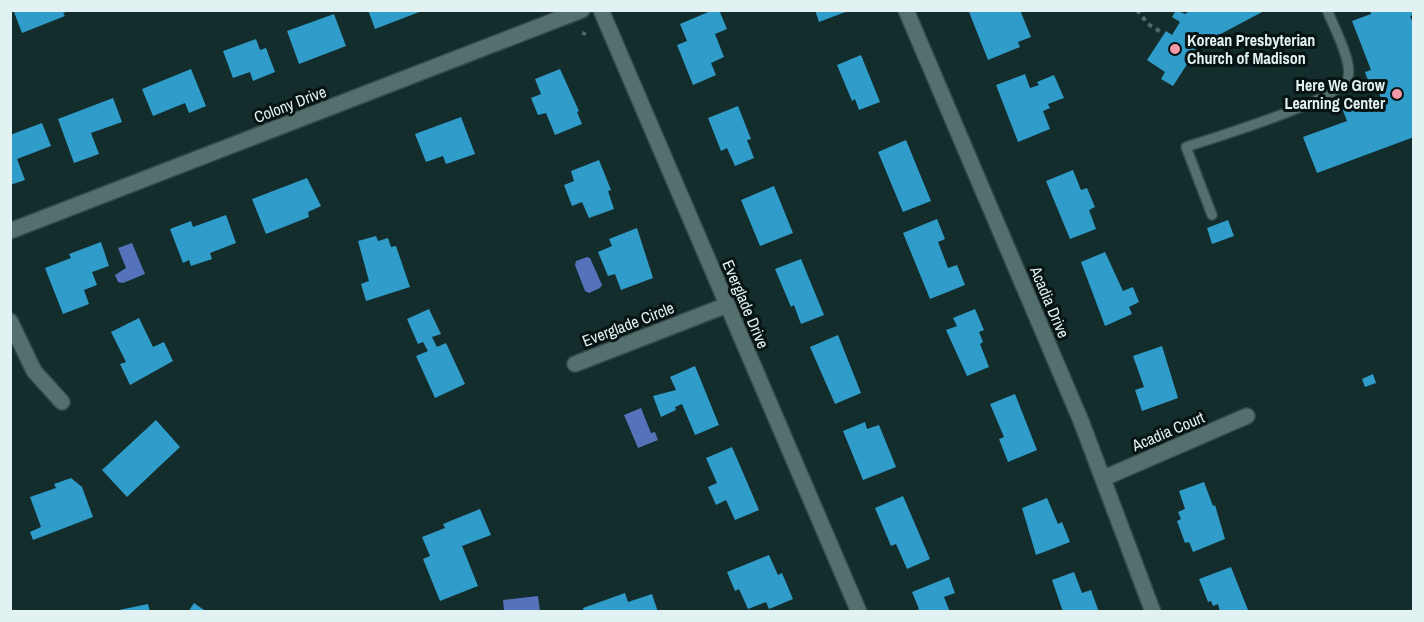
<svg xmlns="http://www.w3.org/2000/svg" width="1424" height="622" font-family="'Archivo Narrow',sans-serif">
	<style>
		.water { fill: #5573ba }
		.building { fill: #309cc9 }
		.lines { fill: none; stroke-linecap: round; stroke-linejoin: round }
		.service-casing { stroke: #364a4a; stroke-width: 12 }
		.minor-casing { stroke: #364a4a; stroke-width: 18 }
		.path { stroke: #526969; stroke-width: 4; stroke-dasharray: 4.5 4.5; stroke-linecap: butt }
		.service { stroke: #536f6e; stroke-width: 9 }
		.minor { stroke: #536f6e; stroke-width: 15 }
		.poi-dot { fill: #f39aa8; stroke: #081313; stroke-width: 2 }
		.labels { text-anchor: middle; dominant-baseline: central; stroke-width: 6; stroke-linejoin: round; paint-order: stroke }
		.poi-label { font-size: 16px; font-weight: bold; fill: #e2f1f1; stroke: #081313; text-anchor: start }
		.street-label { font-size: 16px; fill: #e2f1f1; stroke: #081313 }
	</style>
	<rect width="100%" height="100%" fill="#132d2d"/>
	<path class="water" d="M132,243L145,274L123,283L118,282L115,275L126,268L118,248Z
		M587,257L590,258L602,285L600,288L589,293L585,291L575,265L576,261Z
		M641,408L651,433L655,432L658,440L638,448L624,415Z
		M538,596L540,611H504L503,600Z"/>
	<path class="building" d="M17,10H69V11L63,13L65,16L22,33L14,12Z
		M368,10H422V11L375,29Z
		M713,10H719L727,29L715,34L724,57L711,63L716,75L693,85L677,45L687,41L680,24Z
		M815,10H848V11L819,22Z
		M973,10H1020L1031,37L1018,42L1020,47L988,60L969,12Z
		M1176,10L1185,14L1191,10H1266L1215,37L1204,38L1173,86L1161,79L1165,72L1147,60L1166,31L1172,35L1180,22L1172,17Z
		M1370,10H1414V15L1410,16L1414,25V137L1317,173L1303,137L1347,121L1342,108L1360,101L1361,105L1369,102L1372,111L1384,107L1376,84L1370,86L1365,72L1371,70L1352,21L1371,14Z
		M334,14L346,46L299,64L287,31Z
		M256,39L260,50L266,48L275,72L253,81L250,72L233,78L223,51Z
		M861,55L880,102L859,110L855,99L852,101L837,65Z
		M191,69L206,106L189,113L185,103L153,116L142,89Z
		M560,69L579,111L577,112L582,124L555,135L546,113L538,115L531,98L541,94L535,79Z
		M1025,74L1030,88L1039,85L1037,82L1054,75L1064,98L1048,104L1050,108L1043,111L1050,129L1018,142L996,85Z
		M113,98L122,122L91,133L99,154L74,163L58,119Z
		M738,106L751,139L747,140L754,158L735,166L727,148L721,151L708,118Z
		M461,117L475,154L446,164L443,156L426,162L415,134Z
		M42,123L51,146L17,159L25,180L10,185V135Z
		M906,140L931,201L903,212L878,152Z
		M599,160L611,190L608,191L614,209L589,218L582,202L572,206L564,185L574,181L571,171Z
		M1073,170L1081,190L1087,188L1095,207L1089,210L1096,229L1070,239L1046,181Z
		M307,178L321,206L308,212L309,217L266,234L252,199Z
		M774,186L793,233L760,246L741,200Z
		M226,215L236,243L210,253L212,259L191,266L189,260L183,263L170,229L191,221L193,227Z
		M937,219L945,239L938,242L948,268L957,265L965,285L930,299L903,233Z
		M1228,220L1234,236L1212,244L1207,228Z
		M637,228L653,278L621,290L615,274L608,276L598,252L612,246L609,239Z
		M376,236L378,241L388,238L391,247L396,246L410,287L366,301L361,284L369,281L358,241Z
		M101,242L109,266L92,272L97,285L84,290L89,304L63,314L45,268L71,258L69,254Z
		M1105,252L1123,291L1133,287L1139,302L1129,307L1132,314L1105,326L1081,262Z
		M801,259L824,315L801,324L794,305L791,307L775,269Z
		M429,309L441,334L432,337L437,347L446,343L465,384L435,398L416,356L428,351L423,342L418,344L407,319Z
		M975,309L984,330L979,332L983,342L980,344L989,367L967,376L946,330L957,326L953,318Z
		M139,318L153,347L164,342L173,361L130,385L120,364L126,362L111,332Z
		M838,335L861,393L835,404L810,347Z
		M1162,346L1178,398L1142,411L1135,390L1144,387L1133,356Z
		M695,366L719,425L695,435L682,404L675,407L676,410L661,417L653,396L676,390L670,377Z
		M1373,374L1376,383L1365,387L1362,379Z
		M1015,394L1037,450L1008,462L999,439L1004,437L990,404Z
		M156,420L180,447L127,497L102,470Z
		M865,422L867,429L879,425L896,467L863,480L843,431Z
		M732,447L759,510L735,520L726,500L716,505L708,487L717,483L706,458Z
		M71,478L82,487L93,517L33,540L30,532L41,527L30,497L56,488L54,484Z
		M1204,482L1213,506L1215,505L1225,539L1193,552L1189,542L1185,543L1177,521L1181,519L1178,512L1185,509L1179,491Z
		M903,496L930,559L907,569L896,544L891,546L875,508Z
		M1047,498L1058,524L1062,522L1070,542L1036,555L1022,508Z
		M480,509L491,535L462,546L478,586L440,601L423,559L430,556L422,537L445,528L443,524Z
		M769,555L778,575L782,573L793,599L769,609L766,602L748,609L739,589L735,591L727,572Z
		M1231,567L1248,610L1244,612H1220L1218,604L1213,606L1211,601L1208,602L1199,579Z
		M1074,572L1082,593L1091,590L1099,612H1063L1052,580Z
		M949,577L955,593L944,597L950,612H914L919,609L912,592Z
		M625,593L628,602L652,594L658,612H584L583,608Z
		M194,603L207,612H188Z
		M148,604L150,612H119V610Z"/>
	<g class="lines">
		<g class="service-casing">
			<path id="service" d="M1212,215L1186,147C1213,138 1336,101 1347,80C1355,66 1333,25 1327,10"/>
		</g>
		<g class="minor-casing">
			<path id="minor" d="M601,10L859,612
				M906,10L1081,421L1153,612
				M10,231L582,10
				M10,321L34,371L62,402
				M575,364L727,305
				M1104,478L1247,416"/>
		</g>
		<path class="path" d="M1137,10L1148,24L1161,32
			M583,35L585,32"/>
		<use href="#service" class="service"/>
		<use href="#minor" class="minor"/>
	</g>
	<g class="poi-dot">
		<circle cx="1175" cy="49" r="6"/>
		<circle cx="1397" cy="94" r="6"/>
	</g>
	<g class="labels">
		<g class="poi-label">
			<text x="1187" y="40">Korean Presbyterian<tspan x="1187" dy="18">Church of Madison</tspan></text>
			<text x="1385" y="85" text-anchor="end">Here We Grow<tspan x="1385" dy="18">Learning Center</tspan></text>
		</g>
		<g class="street-label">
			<text transform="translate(290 104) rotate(-21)">Colony Drive</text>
			<text transform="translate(1050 302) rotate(67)">Acadia Drive</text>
			<text transform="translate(746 304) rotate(67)">Everglade Drive</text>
			<text transform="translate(628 324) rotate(-21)">Everglade Circle</text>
			<text transform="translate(1168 431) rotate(-23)">Acadia Court</text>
		</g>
	</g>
	<rect width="1424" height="622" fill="none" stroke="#e2f1f1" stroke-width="24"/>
</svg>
